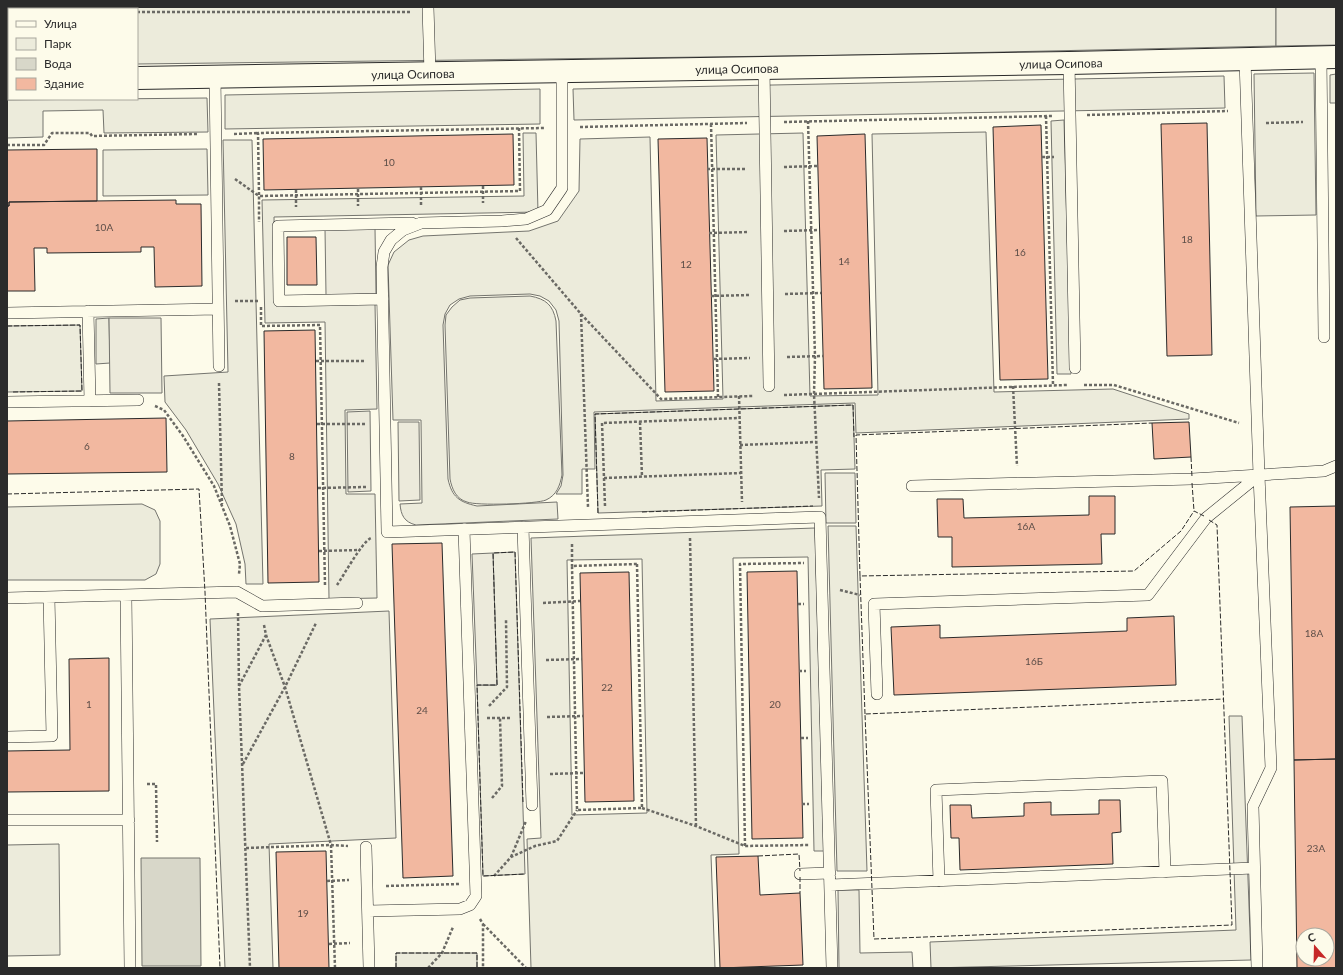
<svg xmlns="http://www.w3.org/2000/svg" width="1343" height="975" font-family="Lato,sans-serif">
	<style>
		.green { fill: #ecebdb; stroke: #74746e; fill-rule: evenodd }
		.parking { fill: #eceadb; stroke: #74746e }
		.water { fill: #d8d7c9; stroke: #74746e }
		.building { fill: #f2b8a0; stroke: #2b2b2b; fill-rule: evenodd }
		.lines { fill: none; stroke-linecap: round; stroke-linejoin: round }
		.lane-casing { stroke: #2b2b2b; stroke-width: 12 }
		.street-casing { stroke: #2b2b2b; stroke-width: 24 }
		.path { stroke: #6a6964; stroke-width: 2.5; stroke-dasharray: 3 2; stroke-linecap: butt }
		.lane { stroke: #fdfbea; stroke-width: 11 }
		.street { stroke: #fdfbea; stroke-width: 22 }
		.fence { stroke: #2b2b2b; stroke-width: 1; stroke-dasharray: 5 2; stroke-linecap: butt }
		.labels { text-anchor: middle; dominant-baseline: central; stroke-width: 3; stroke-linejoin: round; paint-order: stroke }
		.number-label { font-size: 10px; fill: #5d4e48 }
		.street-label { font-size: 12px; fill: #2b2b2b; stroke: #fdfbea }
	</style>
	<rect width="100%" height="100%" fill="#fdfbea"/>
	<path class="green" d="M7,7H1276V46L866,55L137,64V9H9V65H7Z
		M1314,73L1316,215L1256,216L1254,74Z
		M1336,74V103H1330V75Z
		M1224,76L1225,108L574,120L573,89Z
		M540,89V124L225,129V95Z
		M207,98L208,132L104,133L103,110L43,111V137L7,138V100Z
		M1064,120L1071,374H1057L1051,121Z
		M986,132L994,392L1113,389L1189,414V419L856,433L855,403L594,412L595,469H582V494H556L561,486L563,475L559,321L556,310L549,301L540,296L530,294L470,296L459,299L450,305L445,314L443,325L448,479C452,497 459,502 477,506L557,502L558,519L416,525C404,522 401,515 400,504L422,503L421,420H393L388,265L394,252L409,240L423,236L529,231L558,221L579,191L580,139L650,137L656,401L723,399L716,135L803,133L810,396L878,395L872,134Z
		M523,133H536L538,212L274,217L276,306L375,304L377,409L345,410L346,494H375L377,598L329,599L325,322L265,323L262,200L524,196Z
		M223,140H252L263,584H246L245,564L236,524L218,484L186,430L165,402L164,376L228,372Z
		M207,149L208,195L103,196V150Z
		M530,296C546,299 553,305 556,321L562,475C560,485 557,495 546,500C537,504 476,506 467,502C456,499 452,489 450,479L445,325L446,315L452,307L460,300L470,298Z
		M109,318L110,363L96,364V319Z
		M80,325L82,391L7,392V326Z
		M853,405L855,469L821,470L822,506L598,513L595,414Z
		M142,504L155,510L160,521V564L156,574L145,580H7V507Z
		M828,526H856L867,871H837Z
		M815,528L824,851H814L808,557L733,558L739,854L711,855L715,968H531L527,839L541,838L531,538ZM642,559L647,813L572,815L567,560Z
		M515,552L525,874L483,876L477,685H497L493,553Z
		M389,611L396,838L269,844L273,968H225L210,619Z
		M1229,716H1242L1251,960L931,968L930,942L1236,930Z
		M59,844L60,955L7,956V845Z
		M396,953H477V968H396Z"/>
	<path class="parking" d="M1276,7H1336V45L1276,46Z
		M375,228L376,294L326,295L325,229Z
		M109,318H161L162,393H110Z
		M370,411L371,491L348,492L347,412Z
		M398,422H419L420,500L399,501Z
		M825,473H855L856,523H826Z
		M493,553L497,685H477L472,554Z
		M838,890H859L860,953L912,952L913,968H839Z"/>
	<path class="water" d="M141,858H200L201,966H142Z"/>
	<path class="building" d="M1207,123L1212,355L1167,356L1161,124Z
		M1041,125L1048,379L1000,380L993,127Z
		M513,134L514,185L264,190L263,139Z
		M865,134L872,388L824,389L817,136Z
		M707,138L714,391L665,392L658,139Z
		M97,149V201L9,202V206H7V150Z
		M176,200V204H201L202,286L155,287L154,247H141V252L47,253V248H34L35,291H7V206H9V202Z
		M287,237H316L317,285H287Z
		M315,330L319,582L268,583L264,331Z
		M166,418L167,472L7,474V421Z
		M1189,422L1191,457L1154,459L1152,423Z
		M1089,496H1115V534H1101L1102,564L952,567V537H938L937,499H963L964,518L1089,515Z
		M1336,506V759L1294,760L1290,507Z
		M442,543L453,876L403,878L392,544Z
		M797,571L803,838L752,839L747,572Z
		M629,572L634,801L585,802L580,573Z
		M1174,616L1176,685L894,695L891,627L940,625V638L1127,631V618Z
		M109,658V791L7,792V751L70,750L69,659Z
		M1336,759V968H1297L1294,760ZM1303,935H1327V959H1303Z
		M1099,800H1120L1121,832L1112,833L1113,864L960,870L959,838H951L950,805H971L972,818L1024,816V803L1051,802V815L1099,814Z
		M326,851L329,968H279L276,852Z
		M758,856L760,895L800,893L803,965L720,968L716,857Z"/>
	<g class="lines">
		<g class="lane-casing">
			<path id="lane" d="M428,7L430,73
				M1321,58L1324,337
				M1245,60L1259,475L1271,768L1253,806L1257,968
				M1069,63L1075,368
				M764,68L769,386
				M562,71V188L547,210L526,219L502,221L421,223L403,230L391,240L384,252L382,267L387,532L820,517L832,968
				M215,77L219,366
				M383,299L279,301L278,226L412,223
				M88,311L90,401
				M7,313L218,309
				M7,402L138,400
				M912,486L1192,479L1324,471L1336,466
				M523,527L532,805
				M126,595L130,968
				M7,598L237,592L262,606L357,603
				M877,694L874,604L1148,595L1206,518L1259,475
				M7,737L52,736L49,597
				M7,820H129
				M366,847L369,968
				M800,874L830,873
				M939,881L936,790L1162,781L1165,872
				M830,885L1254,868
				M368,911L460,909L470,905L476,896L464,529"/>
		</g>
		<g class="street-casing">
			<g id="street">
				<path id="s1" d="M137,78L1069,63L1336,57"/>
				<path d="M7,79H9"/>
			</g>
		</g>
		<path class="path" d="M7,12H9
			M137,12H410
			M1087,115L1228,111
			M1046,116L1053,385
			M808,121L815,356L814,394L819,498
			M784,122L1052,116
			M1266,123L1303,122
			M711,124L718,397
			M580,127L747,123
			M519,128L520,191L259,196L258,133L545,128
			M234,134L258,133
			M7,145H44L52,133H90L92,136L197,134
			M1042,157H1054
			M784,167L818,166
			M707,169H747
			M235,179L259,196V222
			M483,186V203
			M421,187V205
			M358,189V206
			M296,190V207
			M784,231L819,230
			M709,233L749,232
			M516,238L581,314L661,399L753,396
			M785,294L821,293
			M711,296L750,295
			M235,301H260
			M261,307V326L320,325L325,586
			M581,314L588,507
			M787,357L823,356
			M714,359L750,358
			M316,361H365
			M219,383L222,504
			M1084,385H1114L1239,423
			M1013,386L1017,466
			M784,395L1067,385
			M739,396L742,502
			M155,406L164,410L183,436L214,486L230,526L240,564L239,574
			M640,422L642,477
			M317,424H366
			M740,445L816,442
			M604,478L741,473
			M318,488L367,487
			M605,506L602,423L739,418
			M690,538L696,826
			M572,544V566
			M319,551L359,550
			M637,564L642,808L577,810L572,566Z
			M337,585C344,575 362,542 371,538
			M840,590L860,595
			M543,603L580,601
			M798,604H804
			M238,613L239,686L250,968
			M264,625L266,635L285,687L331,845L348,846
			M546,660L582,659
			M799,671H806
			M239,686L266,635
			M489,706L507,687L506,619
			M547,717L583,716
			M487,718H510
			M801,738H808
			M243,764L285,687L316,623
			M550,774L584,773
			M147,784H156L157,842
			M492,798L502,786L500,718
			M802,804H809
			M642,808L696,826L745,846L810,845
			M745,846L740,564L804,563
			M246,848L331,845L335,968
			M511,857L526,821
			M494,876L511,857L535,846L557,841L577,810
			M327,881L349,880
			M386,886L459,884
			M480,919L483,924V968
			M483,924L526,968
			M329,944L350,943
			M428,968L442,953L453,927"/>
		<use href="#lane" class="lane"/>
		<use href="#street" class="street"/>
		<path class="fence" d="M7,326L80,325L82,391L12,392
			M1191,457L1192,477
			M1192,483L1194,511
			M7,494L199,489L205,592L220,968
			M642,512L813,506
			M598,513L595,414L853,405L854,437
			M1209,520L1217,525L1232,925L874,939L865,714L1224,699
			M860,576L856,435L1152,423
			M865,714L860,576L1134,571L1181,531L1194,511L1204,516
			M523,802L515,552L493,553L497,685H477L483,876L525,874
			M758,856L799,854L800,871
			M800,877V893
			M396,968V953H477V968"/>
	</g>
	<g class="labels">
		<g class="number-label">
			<text x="389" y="162">10</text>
			<text x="104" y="227">10А</text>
			<text x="1187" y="239">18</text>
			<text x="1020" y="252">16</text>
			<text x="844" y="261">14</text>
			<text x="686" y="264">12</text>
			<text x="87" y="446">6</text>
			<text x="292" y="456">8</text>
			<text x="1026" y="526">16А</text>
			<text x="1314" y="633">18А</text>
			<text x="1034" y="661">16Б</text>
			<text x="607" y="687">22</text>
			<text x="89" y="704">1</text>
			<text x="775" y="704">20</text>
			<text x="422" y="710">24</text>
			<text x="1316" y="848">23А</text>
			<text x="303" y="913">19</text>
		</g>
		<g class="street-label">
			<text stroke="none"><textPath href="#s1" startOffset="924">улица Осипова</textPath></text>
			<text stroke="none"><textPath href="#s1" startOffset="600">улица Осипова</textPath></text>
			<text stroke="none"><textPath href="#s1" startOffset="276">улица Осипова</textPath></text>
		</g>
	</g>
	<rect width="1343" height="975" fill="none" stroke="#2b2b2b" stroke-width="16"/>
	<rect x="8" y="8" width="130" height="92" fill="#fdfbea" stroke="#a9a89e"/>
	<rect x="16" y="21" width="20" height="6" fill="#fdfbea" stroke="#a9a89e"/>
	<text x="44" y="28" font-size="12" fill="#2b2b2b">Улица</text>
	<rect x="16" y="38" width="20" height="12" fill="#ecebdb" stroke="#a9a89e"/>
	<text x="44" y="48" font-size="12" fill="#2b2b2b">Парк</text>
	<rect x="16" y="58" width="20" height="12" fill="#d8d7c9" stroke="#a9a89e"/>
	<text x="44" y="68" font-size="12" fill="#2b2b2b">Вода</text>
	<rect x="16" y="78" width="20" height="12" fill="#f2b8a0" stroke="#a9a89e"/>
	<text x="44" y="88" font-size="12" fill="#2b2b2b">Здание</text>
	<g transform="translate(1315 947) rotate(340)"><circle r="19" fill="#fdfbea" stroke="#a9a89e"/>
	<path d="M0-3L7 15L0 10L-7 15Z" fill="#c62828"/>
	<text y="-6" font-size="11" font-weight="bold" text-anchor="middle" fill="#2b2b2b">С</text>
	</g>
</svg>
